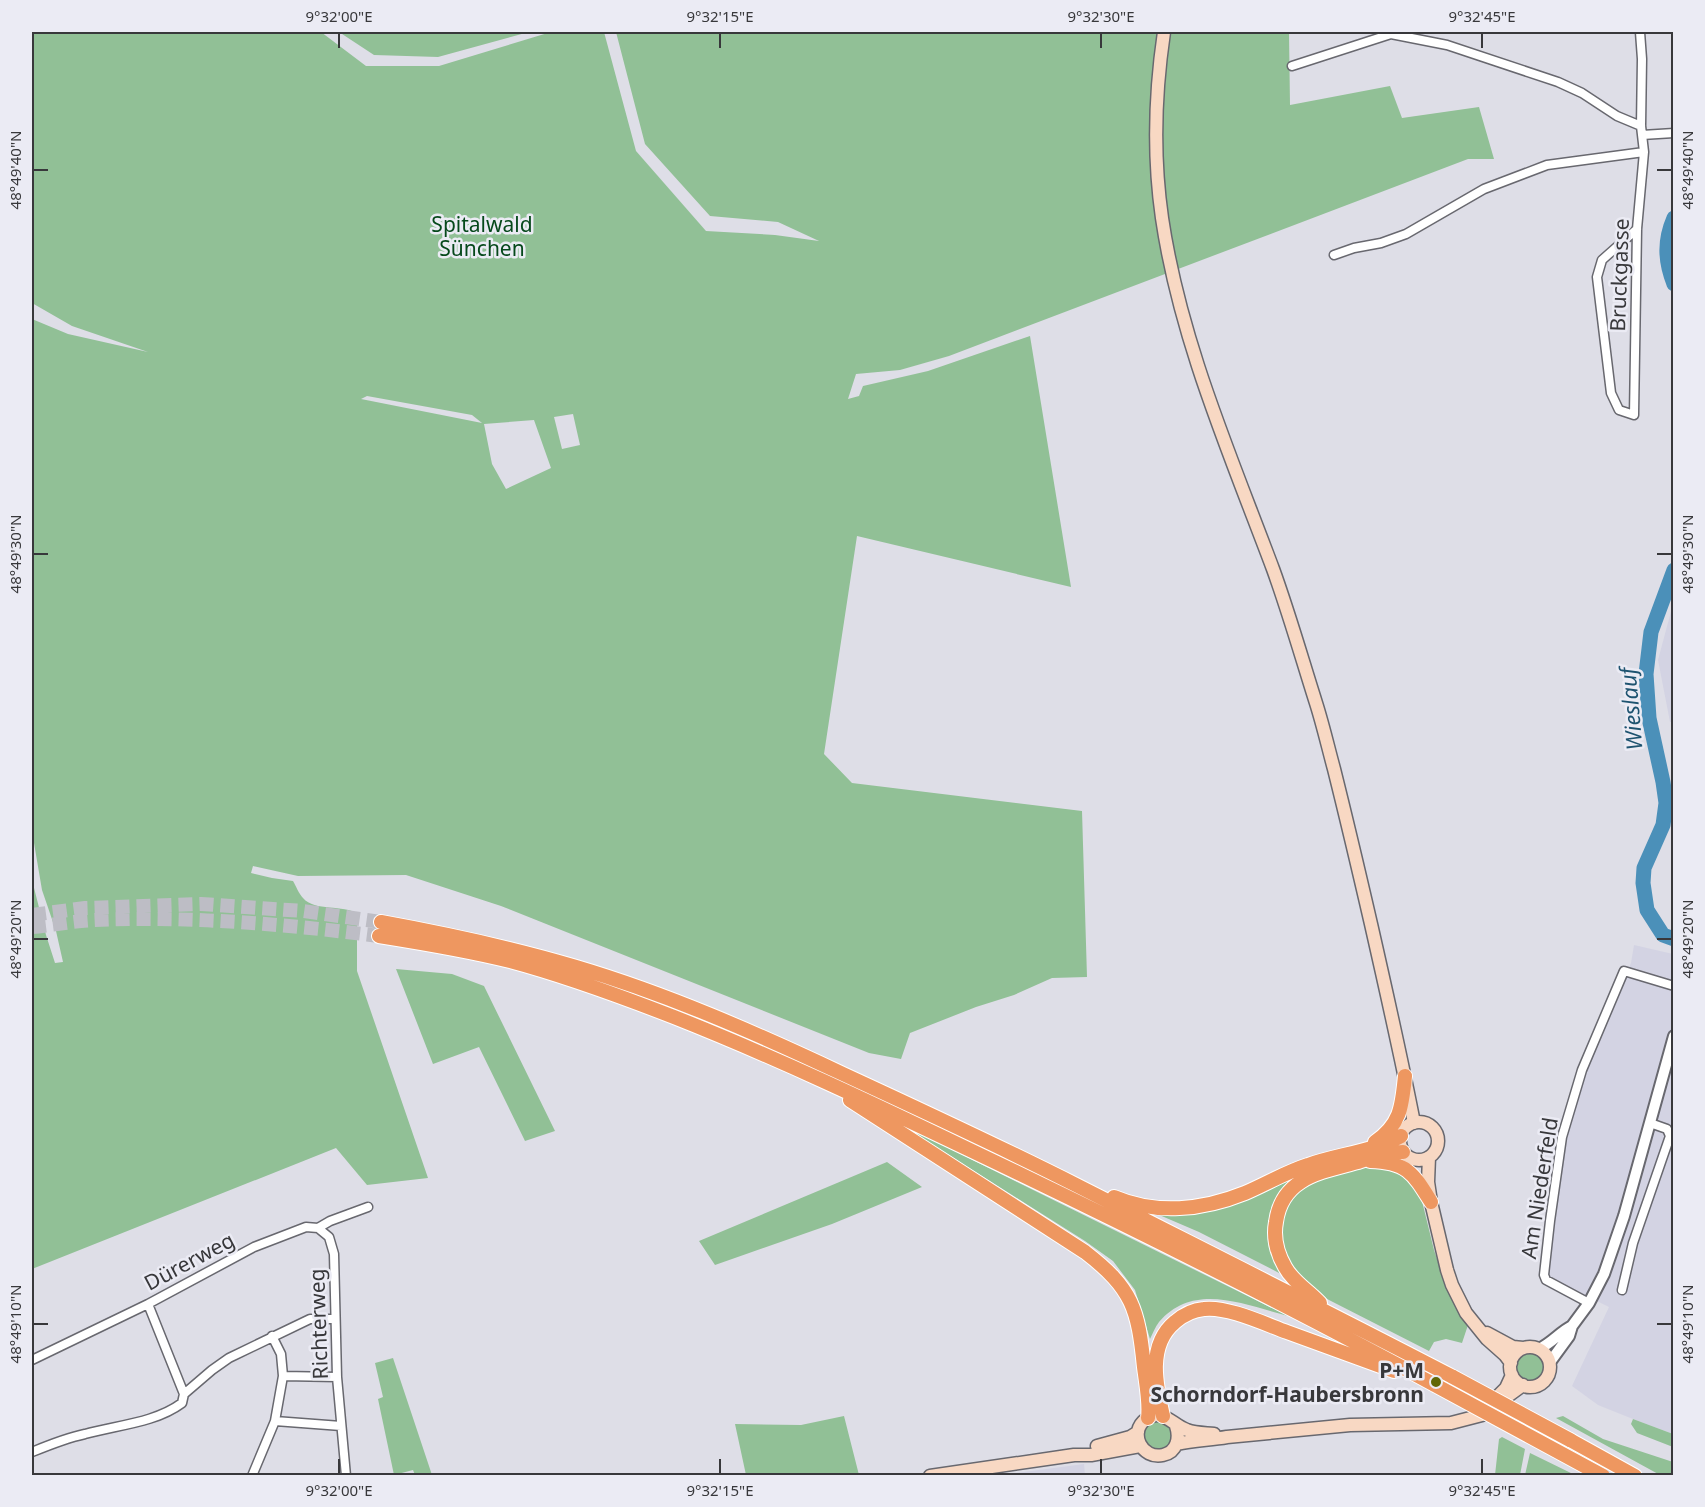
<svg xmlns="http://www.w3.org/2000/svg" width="1705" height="1507" font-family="'Noto Sans',sans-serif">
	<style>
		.built { fill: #d3d3e3 }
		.green { fill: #91c096; fill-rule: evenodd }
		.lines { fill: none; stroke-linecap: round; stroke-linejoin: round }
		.river { stroke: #4b90b9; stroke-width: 15 }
		.trunk-tunnel { stroke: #bdbdc5; stroke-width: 14; stroke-dasharray: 14 7; stroke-linecap: butt }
		.minor-casing { stroke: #68686f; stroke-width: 11 }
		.tertiary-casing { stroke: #68686f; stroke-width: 14 }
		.secondary-casing { stroke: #68686f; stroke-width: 15 }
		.trunk-casing { stroke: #fff; stroke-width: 16 }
		.minor { stroke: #fff; stroke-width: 8 }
		.tertiary { stroke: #fff; stroke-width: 10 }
		.secondary { stroke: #f8d8c3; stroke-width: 12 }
		.trunk { stroke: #ee9760; stroke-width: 14 }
		.trunk-bridge-casing { stroke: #fff; stroke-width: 16; stroke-linecap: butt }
		.trunk-bridge { stroke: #ee9760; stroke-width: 14 }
		.ticks { fill: none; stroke: #38383b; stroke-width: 2 }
		.poi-dot { fill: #616706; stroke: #ebebf4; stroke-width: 2 }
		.labels { text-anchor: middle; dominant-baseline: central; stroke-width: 5; stroke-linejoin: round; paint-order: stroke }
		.park-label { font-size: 21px; fill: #06491b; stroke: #ebebf4 }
		.street-label { font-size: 21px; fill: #38383b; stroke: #ebebf4 }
		.poi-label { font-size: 21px; font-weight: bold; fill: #38383b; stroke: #ebebf4; text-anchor: end }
		.water-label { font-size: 22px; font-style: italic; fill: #1e5370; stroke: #ebebf4 }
		.neatline { fill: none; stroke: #38383b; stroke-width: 2 }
		.ticks-label { font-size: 15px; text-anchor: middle; fill: #38383b }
	</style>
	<rect width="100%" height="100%" fill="#dedee7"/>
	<path class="built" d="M1673,604L1674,722H1670L1658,660Z
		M1634,945L1673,954V1434L1633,1419L1598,1405L1572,1386L1609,1307L1548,1277L1556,1178L1582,1077L1631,963Z
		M1084,1464L1085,1475H1000Z"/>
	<path class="green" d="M32,32H321L366,66H439L551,32H604L636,151L706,231L775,235L819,241L778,222L710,216L645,144L616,32H1289L1290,105L1390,86L1402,118L1479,107L1494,159H1468L949,356L900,370L856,374L848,399L859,396L863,386L928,371L1030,336L1071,587L857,536L824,754L852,783L1082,811L1087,977L1052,978L1014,995L976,1007L910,1033L901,1059L869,1053L501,906L406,875L298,876L253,866L251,873L272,878L293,881C296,886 299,894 303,898C315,912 343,904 358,914L357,927V971L428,1178L367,1185L336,1148L32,1269V880L46,935L55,963L63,962L56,931L42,890L34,843L32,844V319L68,334L148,352L72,326L32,303ZM367,396L472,415L482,423L361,399ZM573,414L580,445L562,449L554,417ZM534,420L551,468L506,489L492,464L484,424Z
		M339,32H529L438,57L374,55Z
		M396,969L452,974L484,986L555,1131L525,1141L479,1047L433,1064Z
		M898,1123L1288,1316C1245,1305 1194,1281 1159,1322C1155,1327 1153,1333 1150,1339L1135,1290L1113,1261L1085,1241Z
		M887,1162L922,1187L832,1224L715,1265L699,1241Z
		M1368,1166L1397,1168L1420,1193L1434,1250L1444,1280L1454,1303L1468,1325L1462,1343L1446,1339L1434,1342L1429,1351L1329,1300L1318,1293L1291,1267L1280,1241L1281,1219L1291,1197L1314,1181Z
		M1306,1172L1276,1205L1285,1276L1199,1232L1150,1211C1165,1211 1181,1213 1196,1212C1229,1211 1277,1187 1306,1172Z
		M1516 1367a15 15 0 1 1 30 0a15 15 0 1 1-30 0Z
		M393,1358L432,1475H415L413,1470L394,1475L378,1399L383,1397L375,1363Z
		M844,1416L859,1475H746L735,1424L801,1425Z
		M1563,1416L1603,1439L1673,1462V1475H1660L1556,1418Z
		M1633,1419L1673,1434V1447L1637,1433L1631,1424Z
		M1155,1421C1173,1420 1172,1431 1171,1445L1158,1452L1145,1446C1143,1431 1141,1429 1155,1421Z
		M1502,1437L1525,1449L1520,1475H1495L1499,1439Z
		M1530,1453L1575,1475H1525Z"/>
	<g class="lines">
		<path class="river" d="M1674,218C1664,241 1665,261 1674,284
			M1674,570L1651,632L1646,674L1649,718L1663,782L1666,803L1663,825L1644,868L1643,883L1647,910L1663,935L1674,939"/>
		<path class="trunk-tunnel" d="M32,915L85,908L201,904L303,911L381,922
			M32,927C53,925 74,921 95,920C190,916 285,924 379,936"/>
		<g class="minor-casing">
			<path id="minor" d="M1387,32L1391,34L1447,45L1558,82L1582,93L1617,116L1641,126
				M1292,66L1391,34
				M1642,135L1674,133
				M1637,229L1602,260L1597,277L1611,393L1619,410L1634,415L1637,229L1644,152L1641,126L1642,59L1640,32
				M1334,255L1354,248L1381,243L1406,234L1484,189L1547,165L1644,152
				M318,1228L329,1237L334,1254L337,1377L346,1476
				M1622,1290L1633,1243L1670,1136L1667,1129L1650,1123
				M1589,1303L1546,1280L1544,1275L1550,1221L1562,1137L1582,1070L1624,971L1674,986
				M148,1304L184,1394
				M32,1360L148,1304L254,1247L306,1227L318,1228L330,1221L368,1207
				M283,1376L337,1377
				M275,1421L341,1426
				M32,1452C49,1445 66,1438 85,1434C117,1425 155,1423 182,1403L184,1394L212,1370L229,1358L310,1319H335
				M252,1476L275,1421L283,1376L281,1354L272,1336"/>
		</g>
		<g class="tertiary-casing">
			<path id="tertiary" d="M1539,1349C1552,1343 1560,1332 1572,1326
				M1550,1362L1569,1336L1572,1326L1589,1303L1604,1274L1624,1216L1674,1036"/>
		</g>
		<g class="secondary-casing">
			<path id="secondary" d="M1164,32C1155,93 1153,156 1162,218C1180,340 1230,454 1273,569C1289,613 1302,659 1316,703C1323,725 1328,747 1334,769C1347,821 1359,872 1371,924C1386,990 1401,1056 1414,1123
				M1400 1141a19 19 0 1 1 38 0a19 19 0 1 1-38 0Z
				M1429,1157L1428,1182L1431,1202L1447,1270L1452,1285L1466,1313L1487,1339L1505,1355L1511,1363
				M1487,1333L1513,1347L1523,1348
				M1510 1367a20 20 0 1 1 40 0a20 20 0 1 1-40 0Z
				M1493,1401L1506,1388L1512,1375
				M1176,1426C1180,1438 1177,1452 1163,1455C1142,1460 1128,1432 1146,1419C1162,1407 1172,1425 1187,1430C1195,1433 1205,1433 1214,1434
				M1177,1444C1193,1440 1210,1440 1227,1437L1350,1425L1451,1423L1482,1415L1523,1385
				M1097,1446L1130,1437L1138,1432
				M930,1476L1074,1455H1091L1140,1446"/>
		</g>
		<g class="trunk-casing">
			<path id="trunk" d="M381,922C447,934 512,948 576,967C667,994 756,1033 843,1074C921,1110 999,1146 1076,1185C1202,1249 1328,1312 1453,1377
				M379,936C423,943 467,950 510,961C566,976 620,996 674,1017C775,1057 872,1103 970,1150C1127,1225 1282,1302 1435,1385
				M850,1100L1085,1252C1133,1289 1138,1309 1144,1367C1146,1383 1150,1402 1148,1418
				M1375,1142C1401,1124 1402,1106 1405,1076
				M1370,1161C1407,1162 1413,1173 1431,1202
				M1114,1197C1156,1215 1203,1210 1245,1193C1266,1184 1286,1172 1308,1165C1339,1154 1372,1152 1401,1136
				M1320,1303C1308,1290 1293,1282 1285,1267C1277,1253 1273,1238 1276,1222C1282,1177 1322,1172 1358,1162C1374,1157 1387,1152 1403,1152
				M1163,1416C1156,1385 1147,1345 1175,1322C1183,1315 1193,1310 1204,1309C1227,1306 1265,1324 1287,1332C1323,1345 1358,1358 1394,1371
				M1570,1440L1635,1476"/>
		</g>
		<use href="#minor" class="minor"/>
		<use href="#tertiary" class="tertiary"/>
		<use href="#secondary" class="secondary"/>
		<use href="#trunk" class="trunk"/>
		<g class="trunk-bridge-casing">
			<path id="trunk-bridge" d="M1453,1377L1570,1440
				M1435,1385L1603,1476"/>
		</g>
		<use href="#trunk-bridge" class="trunk-bridge"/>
	</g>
	<path class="ticks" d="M339,33V48M720,33V48M1101,33V48M1482,33V48M33,170H48M1657,170H1672M33,554H48M1657,554H1672M33,939H48M1657,939H1672M33,1324H48M1657,1324H1672M339,1459V1474M720,1459V1474M1101,1459V1474M1482,1459V1474"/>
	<circle class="poi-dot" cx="1436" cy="1382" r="6"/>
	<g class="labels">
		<g class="park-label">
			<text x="482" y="224">Spitalwald<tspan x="482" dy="24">Sünchen</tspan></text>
		</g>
		<g class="street-label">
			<text transform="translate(1619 275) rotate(-88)">Bruckgasse</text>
			<text transform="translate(1539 1188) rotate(-81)">Am Niederfeld</text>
			<text transform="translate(189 1261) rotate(-28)">Dürerweg</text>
			<text transform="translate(318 1324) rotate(-92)">Richterweg</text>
		</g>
		<g class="poi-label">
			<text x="1424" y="1370">P+M<tspan x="1424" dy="24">Schorndorf-Haubersbronn</tspan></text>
		</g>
		<g class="water-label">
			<text transform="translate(1630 709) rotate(-95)">Wieslauf</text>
		</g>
	</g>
	<rect width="1705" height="1507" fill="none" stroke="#ebebf4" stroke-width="66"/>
	<rect x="33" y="33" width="1639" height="1441" class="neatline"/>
	<g class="ticks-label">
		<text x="339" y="22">9°32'00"E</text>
		<text x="720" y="22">9°32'15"E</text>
		<text x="1101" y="22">9°32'30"E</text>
		<text x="1482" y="22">9°32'45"E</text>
		<text transform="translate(16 170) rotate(-90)" y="5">48°49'40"N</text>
		<text transform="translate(1688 170) rotate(-90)" y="5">48°49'40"N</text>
		<text transform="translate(16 554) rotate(-90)" y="5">48°49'30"N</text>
		<text transform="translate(1688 554) rotate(-90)" y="5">48°49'30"N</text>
		<text transform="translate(16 939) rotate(-90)" y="5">48°49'20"N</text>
		<text transform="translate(1688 939) rotate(-90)" y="5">48°49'20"N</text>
		<text transform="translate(16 1324) rotate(-90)" y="5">48°49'10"N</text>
		<text transform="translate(1688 1324) rotate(-90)" y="5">48°49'10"N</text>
		<text x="339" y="1496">9°32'00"E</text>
		<text x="720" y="1496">9°32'15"E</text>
		<text x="1101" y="1496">9°32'30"E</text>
		<text x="1482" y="1496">9°32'45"E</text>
	</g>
</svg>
